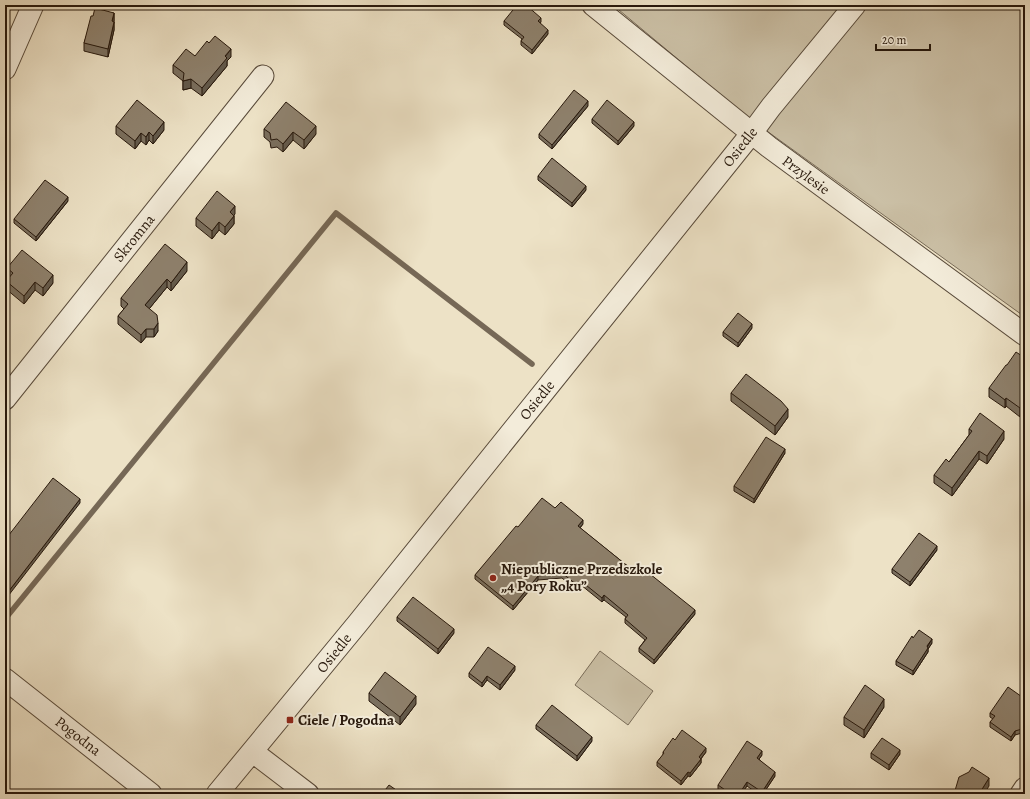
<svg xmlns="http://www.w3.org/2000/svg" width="1030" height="799" font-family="Alegreya,serif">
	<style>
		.green { fill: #cbc0a6; stroke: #796c59 }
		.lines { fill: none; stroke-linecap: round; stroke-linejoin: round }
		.stream { stroke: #766856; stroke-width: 5.5 }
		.street-casing { stroke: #584a3a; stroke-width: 23 }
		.street { stroke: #f3ecda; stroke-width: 21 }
		.wall { fill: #7a6f5e; stroke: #27180c }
		.shaded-wall { fill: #635a4c; stroke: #27180c }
		.building { fill: #8e816d; stroke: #27180c }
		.poi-dot { fill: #8f2418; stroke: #f3ecda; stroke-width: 1.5 }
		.labels { text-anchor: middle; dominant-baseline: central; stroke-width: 4; stroke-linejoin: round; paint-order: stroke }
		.street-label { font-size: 15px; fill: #27180c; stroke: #f3ecda }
		.poi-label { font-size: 15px; font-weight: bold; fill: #27180c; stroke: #f3ecda; text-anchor: start }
	</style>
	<rect width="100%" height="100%" fill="#ede2c6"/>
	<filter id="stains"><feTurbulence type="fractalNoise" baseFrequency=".005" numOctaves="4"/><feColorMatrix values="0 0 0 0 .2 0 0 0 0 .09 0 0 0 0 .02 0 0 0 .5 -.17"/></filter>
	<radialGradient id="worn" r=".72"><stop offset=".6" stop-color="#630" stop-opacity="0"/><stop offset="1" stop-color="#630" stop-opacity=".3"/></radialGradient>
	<path class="green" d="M613,5H1025V317L746,116Z
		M600,651L653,691L628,725L575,685Z"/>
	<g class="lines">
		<path class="stream" d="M5,619L336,213L532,364"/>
		<g class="street-casing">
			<path id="street" d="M593,5L769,147L1025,335
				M5,69L33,5
				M5,399L263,76
				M5,679L151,794
				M253,752L308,794
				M217,794L358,623L751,134L771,107L855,5
				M1021,794L1025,788"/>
		</g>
		<use href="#street" class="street"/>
	</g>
	<path class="wall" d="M114,13V30L108,57L84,51V43L93,16Z
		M504,21L541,22L540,23L548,34L532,54L521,45V41L522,39L504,25Z
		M195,56L231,57L227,61V66L202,96L191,88L183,90V81L173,73V65Z
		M588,106L552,149L539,138V134Z
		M592,119L634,126L618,145L592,123Z
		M116,126L164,130L153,144L149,140L146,145L141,141L135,149L116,134Z
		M264,129L316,134L304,149L293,140L283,152L277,147L271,148L270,142L264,137Z
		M538,176L586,190L572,207L538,180Z
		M68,201L36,241L14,223V219Z
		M235,214L234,215V224L225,235L219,230L212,239L196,226V218Z
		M7,268L53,283L43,296L35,290L24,304L6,289V281L9,278L7,277Z
		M187,271L171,291L167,287L149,309L158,331L154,337H146L141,343L118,324V316L124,309L121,306V298Z
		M752,328L738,347L723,336V332Z
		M1025,379L1020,417L1006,406L1005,408L989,397V388Z
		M731,393L788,417L775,435L731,401Z
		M969,429L1004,439L987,464L979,459L952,496L934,483V475L949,462L969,435Z
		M785,453L754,503L734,491V486Z
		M555,508L583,524L580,528L635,572L695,614L654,664L639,652V648L645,640L625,623V619L626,617L604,600L602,602L581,585L577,590L562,578L538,580L513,610L475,579V575L518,527Z
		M937,550L910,586L892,573V569Z
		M397,617L454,633L438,654L397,621Z
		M913,638L932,643L928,649V652L913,675L896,665V661Z
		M515,670L500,690L487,680L482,687L469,677V673Z
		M369,693L416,704L400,725L369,701Z
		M884,707L864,738L844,725V717Z
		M990,713L1021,725L1022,733L1015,735L1011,741L990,727V722L993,719L990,717Z
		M536,725L592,741L577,761L536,729Z
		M675,740L706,752L701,759V763L690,777L688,776L681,785L657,766V762L663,755V752Z
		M871,753L900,754L889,770L871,758Z
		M762,755L759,759L775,776L763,794H758L747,786L741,794H724L718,789V785Z"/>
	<path class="shaded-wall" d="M114,13V21L112,29V21Z
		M541,18V22L538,26V21Z
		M114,22V30L108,57V49Z
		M548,30V34L532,54V50Z
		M231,49V57L227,61V66L202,96V88Z
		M191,79V88L183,90V81Z
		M588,101V106L552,149V145Z
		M164,122V130L153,144V136Z
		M634,122V126L618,145V141Z
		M316,126V134L304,149V140Z
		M149,132V140L146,145V137Z
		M293,132V140L283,152V144Z
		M141,133V141L135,149V141Z
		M586,186V190L572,207V203Z
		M68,197V201L36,241V237Z
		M235,206V214L230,220V212Z
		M234,216V224L225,235V227Z
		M219,222V230L212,239V231Z
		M187,262V271L171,291V283Z
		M53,275V283L43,296V288Z
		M167,279V287L145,314V305Z
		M35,282V290L24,304V296Z
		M158,323V331L154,337V329Z
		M752,324V328L738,347V343Z
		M146,329V337L141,343V335Z
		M1025,370V378L1021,385V376Z
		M1006,398V406L1005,408V400Z
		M1025,402V410L1020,417V408Z
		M788,409V417L775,435V426Z
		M1004,431V439L987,464V456Z
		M785,449V453L754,503V499Z
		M979,451V459L952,496V488Z
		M80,499V503L5,600V596Z
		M583,520V524L578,530V526Z
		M937,546V550L910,586V582Z
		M538,576V580L513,610V606Z
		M581,581V585L577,590V585Z
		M604,595V600L602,602V598Z
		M695,610V614L654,664V660Z
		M454,629V633L438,654V649Z
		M932,639V643L928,649V652L913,675V671Z
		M515,666V670L500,690V685Z
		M487,676V680L482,687V683Z
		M416,696V704L400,725V717Z
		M884,699V707L864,738V730Z
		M1025,716V720L1021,726V722Z
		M1015,731V735L1011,741V737Z
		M592,737V741L577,761V756Z
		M706,748V752L699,761V757Z
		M900,750V754L889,770V765Z
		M762,751V755L757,762V758Z
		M701,759V763L690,777V773Z
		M688,772V776L681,785V781Z
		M775,772V776L763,794H762V792Z
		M989,778V786L984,794H979Z
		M747,782V786L741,794H739Z"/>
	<path class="building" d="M517,5H526L541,18L538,21L548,30L532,50L521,41L524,37L504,21Z
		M95,8L114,13L112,21L114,22L108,49L84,43L91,16H93Z
		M215,36L231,49L225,56L227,58L202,88L191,79L183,81L184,73L173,65L186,49L195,56L207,41L209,43Z
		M574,90L588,101L552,145L539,134Z
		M137,100L164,122L153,136L149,132L146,137L141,133L135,141L116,126Z
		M607,100L634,122L618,141L592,119Z
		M286,102L316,126L304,140L293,132L283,144L277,139L271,140L270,133L264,129Z
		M552,158L586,186L572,203L538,176Z
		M45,180L68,197L36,237L14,219Z
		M217,191L235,206L230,212L234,216L225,227L219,222L212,231L196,218Z
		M165,244L187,262L171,283L167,279L145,305L157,315L158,323L154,329H146L141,335L118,316L128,304L121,298Z
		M22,250L53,275L43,288L35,282L24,296L6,281L13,273L7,268Z
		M738,313L752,324L738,343L723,332Z
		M1016,352L1025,358V370L1021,376L1025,379V402L1020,408L1006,398L1005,400L989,388L1006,365H1007Z
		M746,374L781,401L788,409L775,426L731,393Z
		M980,413L1004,431L987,456L979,451L952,488L934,475L946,459L949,462L972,431L969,429Z
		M766,437L785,449L754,499L734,486Z
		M53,478L80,499L5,596V540Z
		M542,498L555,508L561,502L583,520L578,526L635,572L640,566L695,610L654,660L639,648L647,638L625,619L628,615L604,595L602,598L581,581L577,585L562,573L538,576L513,606L475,575L516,526L518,527Z
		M919,533L937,546L910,582L892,569Z
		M413,597L454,629L438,649L397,617Z
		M919,630L932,639L927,646L928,648L913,671L896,661L912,636L913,638Z
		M488,647L515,666L500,685L487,676L482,683L469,673Z
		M385,672L416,696L400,717L369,693Z
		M865,685L884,699L864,730L844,717Z
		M1008,687L1025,699V716L1021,722L1022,729L1015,731L1011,737L990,722L995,716L990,713Z
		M552,705L592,737L577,756L536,725Z
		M682,730L706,748L699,757L701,759L690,773L688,772L681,781L657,762L664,753L663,752L673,738L675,740Z
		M882,738L900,750L889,765L871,753Z
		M747,741L762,751L757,758L775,772L762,792L747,782L739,794H731L718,785Z
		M972,767L989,778L979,794H954L959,777L969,772Z
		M389,785L402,794H382Z
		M520,791L524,794H517Z
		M806,791L810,794H804Z"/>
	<g class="poi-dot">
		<circle cx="493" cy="578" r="4"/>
		<rect x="286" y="716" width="8" height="8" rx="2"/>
	</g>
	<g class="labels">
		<g class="street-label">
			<text transform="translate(740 147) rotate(-52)">Osiedle</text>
			<text transform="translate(806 175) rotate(36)">Przylesie</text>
			<text transform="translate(134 238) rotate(-51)">Skromna</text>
			<text transform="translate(537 400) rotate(-51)">Osiedle</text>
			<text transform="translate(334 653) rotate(-51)">Osiedle</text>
			<text transform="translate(78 736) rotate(38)">Pogodna</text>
		</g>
		<g class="poi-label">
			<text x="501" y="569">Niepubliczne Przedszkole<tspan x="501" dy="17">„4 Pory Roku”</tspan></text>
			<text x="298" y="720">Ciele / Pogodna</text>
		</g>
	</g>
	<rect width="1030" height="799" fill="none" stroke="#ede2c6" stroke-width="20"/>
	<rect x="6" y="6" width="1018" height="787" fill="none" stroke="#27180c" stroke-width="2"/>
	<rect x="10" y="10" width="1010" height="779" fill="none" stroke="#27180c"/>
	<path d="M876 44v6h54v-6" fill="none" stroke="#27180c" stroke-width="2"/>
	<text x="882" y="44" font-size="12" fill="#27180c" stroke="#f3ecda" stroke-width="3" paint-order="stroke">20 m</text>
	<rect width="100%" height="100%" filter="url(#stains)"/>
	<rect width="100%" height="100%" fill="url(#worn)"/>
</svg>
